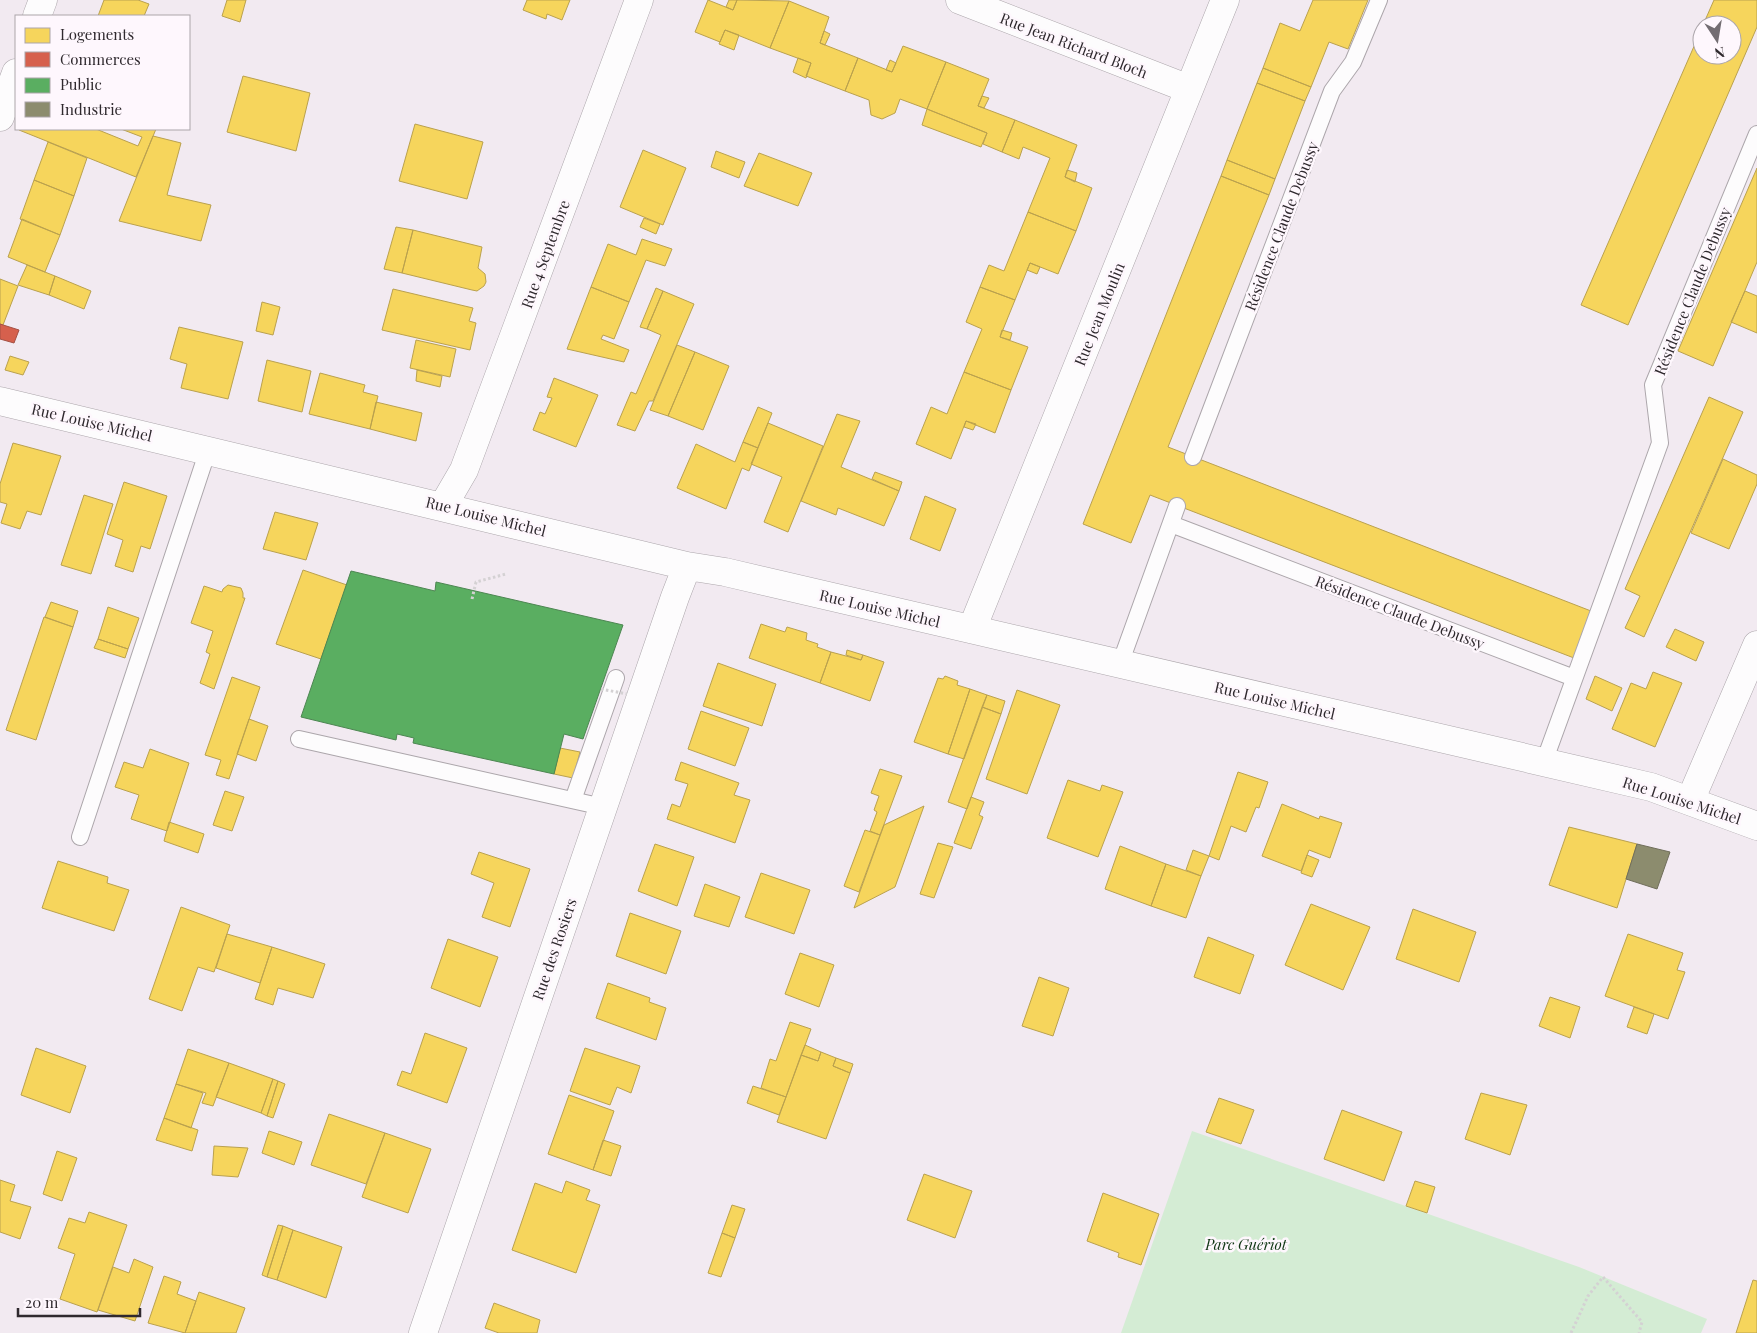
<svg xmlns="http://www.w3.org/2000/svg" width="1757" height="1333" font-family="'Playfair Display',serif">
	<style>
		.green { fill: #d4ecd4 }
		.homes { fill: #f6d55c; stroke: #baa14e }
		.shops { fill: #d6604d; stroke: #a45044 }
		.public { fill: #5aae61; stroke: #4d8652 }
		.industry { fill: #8c8c6e; stroke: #706e5b }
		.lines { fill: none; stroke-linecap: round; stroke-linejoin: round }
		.service-casing { stroke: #aca6ab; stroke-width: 18 }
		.minor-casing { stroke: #aca6ab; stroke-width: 29 }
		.tertiary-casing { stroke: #aca6ab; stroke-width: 29 }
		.path { stroke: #d4d1d3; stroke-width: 3; stroke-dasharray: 2.5 2.5; stroke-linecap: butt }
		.service { stroke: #fdfcfd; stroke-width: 16 }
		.minor { stroke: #fdfcfd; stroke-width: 28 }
		.tertiary { stroke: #fdfcfd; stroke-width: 28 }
		.path-bridge { stroke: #d4d1d3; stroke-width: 3; stroke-dasharray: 2.5 2.5; stroke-linecap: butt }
		.labels { text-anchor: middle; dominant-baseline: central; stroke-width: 5; stroke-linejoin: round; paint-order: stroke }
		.street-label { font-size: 15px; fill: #2f292e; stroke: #fef7fd }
		.park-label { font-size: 15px; font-style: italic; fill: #0f3613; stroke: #fef7fd }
	</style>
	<rect width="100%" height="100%" fill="#f2eaf1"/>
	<path class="green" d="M1192,1131L1579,1267L1707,1319L1701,1333H1121Z"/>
	<path class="homes" d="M104,0H138L149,4L144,16H98Z
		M227,0H246L240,22L222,16Z
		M527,0H570L562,20L547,14L546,19L523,10Z
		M708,0L733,10L737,0L789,1L770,48L725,30L720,42L695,32Z
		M729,0H737L733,10L726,7Z
		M1313,0H1368L1348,49L1329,42L1311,87L1263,68L1280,23L1300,31Z
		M1714,0H1757V27L1628,325L1581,305L1702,28V55H1732V25H1703Z
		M789,1L829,17L820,43L858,58L845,91L806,76L811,63L770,48Z
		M725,30L739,35L734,50L719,44Z
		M824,31L830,34L825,45L820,43Z
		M903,46L946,62L927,109L900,99L895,113L882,119L871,115L869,100L845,91L858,58L892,72Z
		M798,58L811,63L806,78L793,72Z
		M890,60L896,63L892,72L886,70Z
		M946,62L989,79L978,106L1015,120L1002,152L983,144L987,133L927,109Z
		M1263,68L1311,87L1305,101L1257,83Z
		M243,76L310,93L296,151L227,132Z
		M1257,83L1305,101L1275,179L1227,160Z
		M982,96L989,98L984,108L978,106Z
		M927,109L987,133L981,147L922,125Z
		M1015,120L1077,145L1065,177L1092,188L1076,231L1028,212L1050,158L1023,147L1019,159L1002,152Z
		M415,124L483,142L467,199L399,181Z
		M20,129H96L138,146L142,137L121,129H156L136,177L19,130Z
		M153,136L181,143L167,195L211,205L201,241L119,221Z
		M48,142L87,158L74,196L34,180Z
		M643,150L686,168L663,225L620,207Z
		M716,151L745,162L739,178L711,167Z
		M759,153L812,173L798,206L744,186Z
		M1227,160L1275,179L1269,195L1221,176Z
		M1757,168V262L1713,366L1678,351Z
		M1067,170L1077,173L1075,182L1065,177Z
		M1221,176L1269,195L1168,447L1591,611L1574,658L1150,495L1131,543L1083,524Z
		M34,180L74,196L60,235L20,219Z
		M1028,212L1076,231L1058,274L1030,263L1015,300L980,287L989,265L1004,271Z
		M644,218L660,224L656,234L640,227Z
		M22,219L60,235L45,272L8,257Z
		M396,227L413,230L402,273L384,269Z
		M413,230L482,247L478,268L485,274L486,282L484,286L477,291L472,290L402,273Z
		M642,239L672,249L665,266L646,260L629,302L591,287L608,244L636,255Z
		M1030,263L1040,267L1037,274L1027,270Z
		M27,265L55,276L49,295L18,285Z
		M55,276L91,291L84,309L49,295Z
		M0,279L18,286L3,325L0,324Z
		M591,287L629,302L614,339L603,335L601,339L629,350L624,362L567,349Z
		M980,287L1015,300L1000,337L1028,347L1011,390L964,372L982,329L966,322Z
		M656,288L663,291L647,329L640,327Z
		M393,289L473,308L469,321L476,323L470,350L382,330Z
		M663,291L694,304L653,401H649L635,431L617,425L631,392L636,394L661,335L647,329Z
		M1745,291L1757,296V333L1731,322Z
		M262,302L280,307L273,335L256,331Z
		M179,327L243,342L228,399L181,388L187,364L170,359Z
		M1002,330L1012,333L1010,340L1000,337Z
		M416,340L456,349L450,377L410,368Z
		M677,345L695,352L668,416L650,410Z
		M695,352L729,366L703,430L668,416Z
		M10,356L29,362L23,375L5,370Z
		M267,360L311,371L302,412L258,401Z
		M417,370L442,376L440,387L416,381Z
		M964,372L1011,390L995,433L966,421L951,459L916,444L931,407L947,414Z
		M320,373L365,385L363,392L378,396L370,429L309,414Z
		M554,378L598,395L576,447L533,430L540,412L545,414L552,398L547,397Z
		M1709,397L1743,412L1644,637L1625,628L1640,596L1625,589Z
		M376,402L422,413L416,441L370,429Z
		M758,407L772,413L758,448L743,442Z
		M837,414L860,421L841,467L899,491L884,526L838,508L836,515L801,501Z
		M966,421L976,424L973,430L964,427Z
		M768,423L823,446L788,532L764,522L782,477L751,464Z
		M743,442L758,448L749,471L742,468L726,509L677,488L696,444L735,462Z
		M13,443L61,456L41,515L27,511L20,529L1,523L7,504L0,502V484Z
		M1723,459L1757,475V484L1729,549L1691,533Z
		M875,472L902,482L899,491L872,479Z
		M124,482L167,496L150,549L141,546L133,572L115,566L123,540L107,534Z
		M84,495L113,504L91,574L61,565Z
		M925,496L956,509L940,551L910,539Z
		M275,512L318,523L306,560L263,549Z
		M303,570L347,585L321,659L276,644Z
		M228,585L241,588L243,593V598H245L214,689L200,683L210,654L206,652L213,631L191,623L204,586L222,592L223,589Z
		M51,602L78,611L73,627L45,617Z
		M108,607L139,618L128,649L98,639Z
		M44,617L73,627L36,740L6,730Z
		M761,624L785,632L787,627L807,633L806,640L818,644L817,647L831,652L820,683L749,658Z
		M1675,629L1704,642L1696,661L1666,647Z
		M98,639L128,649L125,658L94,648Z
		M847,650L863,655L861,660L846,655Z
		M831,652L861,660L863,655L884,662L870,701L820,683Z
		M718,663L776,684L762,726L703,706Z
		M1653,672L1682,683L1655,747L1612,729L1631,683L1646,689Z
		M945,676L958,681L957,685L970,689L948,754L914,742L938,678L943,679Z
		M1595,676L1622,688L1612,711L1586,699Z
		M232,677L260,687L229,779L216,775L221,760L205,755Z
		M970,689L987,695L964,759L948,754Z
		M1017,690L1060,705L1027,794L986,779Z
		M987,695L1005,701L1001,714L982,707Z
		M982,707L1001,714L967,809L948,802Z
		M701,711L749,728L735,766L688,749Z
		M249,719L268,726L256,761L237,754Z
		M560,748L580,752L573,778L554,774Z
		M150,749L189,763L167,831L131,819L139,795L115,787L124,762L143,768Z
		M681,762L739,783L734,795L750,800L735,843L667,819L672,804L680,807L688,784L675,780Z
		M880,769L902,776L880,835L870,831L877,812L874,810L879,796L871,793Z
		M1238,772L1268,782L1259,808L1256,807L1246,832L1231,826L1219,860L1209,856Z
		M1068,780L1100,791L1102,785L1123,792L1098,857L1047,838Z
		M225,791L244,797L232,831L213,825Z
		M971,797L984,802L979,815L983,817L971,849L954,843Z
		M1282,804L1319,819L1320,816L1342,823L1330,858L1309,850L1301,871L1262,856Z
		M924,806L895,887L854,908L884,825Z
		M169,822L204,834L198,853L164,841Z
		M1569,827L1637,844L1617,908L1549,885Z
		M865,830L880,835L859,892L844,886Z
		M938,843L953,847L934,898L920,894Z
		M655,844L694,857L677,906L638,891Z
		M1120,846L1166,864L1151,906L1105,889Z
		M1193,850L1209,856L1201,876L1186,870Z
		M479,852L530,869L510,927L482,917L494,883L471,874Z
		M1307,855L1319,860L1312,877L1301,873Z
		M58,861L108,877L107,883L129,890L114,931L42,908Z
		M1166,864L1201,876L1186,918L1151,906Z
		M761,873L810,890L794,934L745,917Z
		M705,884L740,897L729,927L694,916Z
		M1311,904L1370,927L1343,990L1285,965Z
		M181,907L230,925L214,972L198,967L182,1011L149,999Z
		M1413,909L1476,932L1459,982L1396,959Z
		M630,913L681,931L666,974L616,956Z
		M227,934L272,947L260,983L216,968Z
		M1628,934L1683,953L1677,970L1685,972L1668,1019L1605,996Z
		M1208,937L1254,955L1240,994L1194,977Z
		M448,939L498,957L480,1007L431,988Z
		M272,947L325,964L313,998L278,988L273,1005L255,999Z
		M800,953L834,965L819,1007L785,994Z
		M1039,977L1069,988L1053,1036L1022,1026Z
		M608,983L650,998L649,1002L666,1008L656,1040L596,1018Z
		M1550,997L1580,1007L1570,1038L1539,1026Z
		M1634,1007L1654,1014L1647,1034L1627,1027Z
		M790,1022L811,1029L786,1097L761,1088L770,1059L776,1061Z
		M425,1033L467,1048L447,1103L397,1085L402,1071L411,1074Z
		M805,1045L821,1052L818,1061L801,1055Z
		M36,1048L86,1066L70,1113L21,1095Z
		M585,1048L640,1066L631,1093L617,1087L610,1105L570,1091Z
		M188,1049L229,1063L213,1106L202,1103L206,1093L176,1084Z
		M821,1052L836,1058L833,1066L850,1073L826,1139L777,1122L801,1055L818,1061Z
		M836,1058L853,1064L850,1073L833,1066Z
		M229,1063L273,1079L261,1113L216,1097Z
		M273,1079L278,1081L267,1116L261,1113Z
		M278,1081L285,1084L273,1118L267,1116Z
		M176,1084L203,1093L191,1128L164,1118Z
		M753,1086L786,1097L779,1115L747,1103Z
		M1481,1093L1527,1105L1510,1155L1465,1139Z
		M569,1095L614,1111L593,1170L548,1154Z
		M1219,1098L1254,1110L1241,1144L1206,1132Z
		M1342,1110L1402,1132L1384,1181L1324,1159Z
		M329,1114L385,1133L366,1184L311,1165Z
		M164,1118L198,1130L192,1151L156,1140Z
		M269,1131L302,1142L294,1165L262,1153Z
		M385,1133L431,1149L408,1213L362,1197Z
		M603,1140L621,1146L611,1176L593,1170Z
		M214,1146L248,1148L238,1177L212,1175Z
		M57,1151L77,1158L62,1201L43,1194Z
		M924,1174L972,1191L955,1238L907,1220Z
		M0,1180L15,1185L10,1201L31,1207L20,1239L0,1232Z
		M566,1181L590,1190L586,1200L600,1205L576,1273L512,1250L535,1183L562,1193Z
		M1415,1181L1435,1187L1427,1213L1406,1206Z
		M1103,1193L1159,1214L1141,1265L1118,1257L1119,1253L1087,1241Z
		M732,1205L745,1209L735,1238L722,1233Z
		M89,1212L127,1225L97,1312L60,1299L75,1254L58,1248L69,1218L85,1223Z
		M278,1225L283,1226L267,1277L262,1275Z
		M283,1226L293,1230L277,1280L267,1277Z
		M293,1230L342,1247L326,1298L277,1280Z
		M722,1233L735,1238L721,1277L708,1273Z
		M134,1259L153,1267L135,1321L98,1310L113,1267L129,1273Z
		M164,1276L181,1282L177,1294L196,1301L185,1333L148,1323Z
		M1753,1280L1757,1281V1333H1736Z
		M199,1292L245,1308L236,1333H185Z
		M494,1303L540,1320L537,1333H499L485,1328Z"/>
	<path class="shops" d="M0,324L19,330L14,343L0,339Z"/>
	<path class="public" d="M351,571L435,591L436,582L623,625L583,739L564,734L554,774L413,743L414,738L397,734L396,740L301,717Z"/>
	<path class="industry" d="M1637,844L1670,852L1657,889L1626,879Z"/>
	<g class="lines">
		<g class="service-casing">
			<path id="service" d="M1193,457L1332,91L1353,62L1379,0
				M1171,524L1574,678
				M1120,664L1177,506
				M299,739L603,807
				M1544,762L1660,443L1653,385L1757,134
				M573,800L616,678
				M80,837L208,450"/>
		</g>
		<g class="minor-casing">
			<path id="minor" d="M960,0L1189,89
				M0,401L687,566L725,572L1651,787L1757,826
				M443,506L464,470L639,0
				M972,629L1225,0
				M1690,801L1757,645
				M423,1333L675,597L687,566"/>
		</g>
		<g class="tertiary-casing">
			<path id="tertiary" d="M37,16L43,0
				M0,117L16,73"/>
		</g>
		<path class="path" d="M472,599L476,582L506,574
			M1571,1333L1588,1296L1603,1277L1642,1322L1639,1333"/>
		<use href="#service" class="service"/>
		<use href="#minor" class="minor"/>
		<use href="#tertiary" class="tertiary"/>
		<path class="path-bridge" d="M601,689L627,694"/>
	</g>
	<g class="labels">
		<g class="street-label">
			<text transform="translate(1074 45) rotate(21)">Rue Jean Richard Bloch</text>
			<text transform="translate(1281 226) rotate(-69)">Résidence Claude Debussy</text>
			<text transform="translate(545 254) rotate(-70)">Rue 4 Septembre</text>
			<text transform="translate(1692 291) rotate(-68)">Résidence Claude Debussy</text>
			<text transform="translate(1099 314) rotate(-68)">Rue Jean Moulin</text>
			<text transform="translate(92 422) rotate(13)">Rue Louise Michel</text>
			<text transform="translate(486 516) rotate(14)">Rue Louise Michel</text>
			<text transform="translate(880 608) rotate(13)">Rue Louise Michel</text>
			<text transform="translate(1400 612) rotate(21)">Résidence Claude Debussy</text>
			<text transform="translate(1275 700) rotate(13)">Rue Louise Michel</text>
			<text transform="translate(1682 800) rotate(18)">Rue Louise Michel</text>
			<text transform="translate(554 949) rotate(-71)">Rue des Rosiers</text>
		</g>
		<g class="park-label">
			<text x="1246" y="1244">Parc Guériot</text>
		</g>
	</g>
	<rect x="15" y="15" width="175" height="115" fill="#fef7fd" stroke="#aba5aa"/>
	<rect x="25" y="28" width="25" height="15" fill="#f6d55c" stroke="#aba5aa"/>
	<text x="60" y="40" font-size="15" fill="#2f292e">Logements</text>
	<rect x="25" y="52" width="25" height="15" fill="#d6604d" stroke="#aba5aa"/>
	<text x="60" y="65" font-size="15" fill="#2f292e">Commerces</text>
	<rect x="25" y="78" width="25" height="15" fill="#5aae61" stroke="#aba5aa"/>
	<text x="60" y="90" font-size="15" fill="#2f292e">Public</text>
	<rect x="25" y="102" width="25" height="15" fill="#8c8c6e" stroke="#aba5aa"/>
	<text x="60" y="115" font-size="15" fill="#2f292e">Industrie</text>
	<g transform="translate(1717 40) rotate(168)"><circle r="24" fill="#fef7fd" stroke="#aba5aa"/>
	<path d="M0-4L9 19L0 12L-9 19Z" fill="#736d72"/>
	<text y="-8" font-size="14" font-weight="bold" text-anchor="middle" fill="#2f292e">N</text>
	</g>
	<path d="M18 1308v8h122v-8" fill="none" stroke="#2f292e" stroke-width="2.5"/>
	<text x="25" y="1308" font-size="15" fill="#2f292e" stroke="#fef7fd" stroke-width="4" paint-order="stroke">20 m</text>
</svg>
